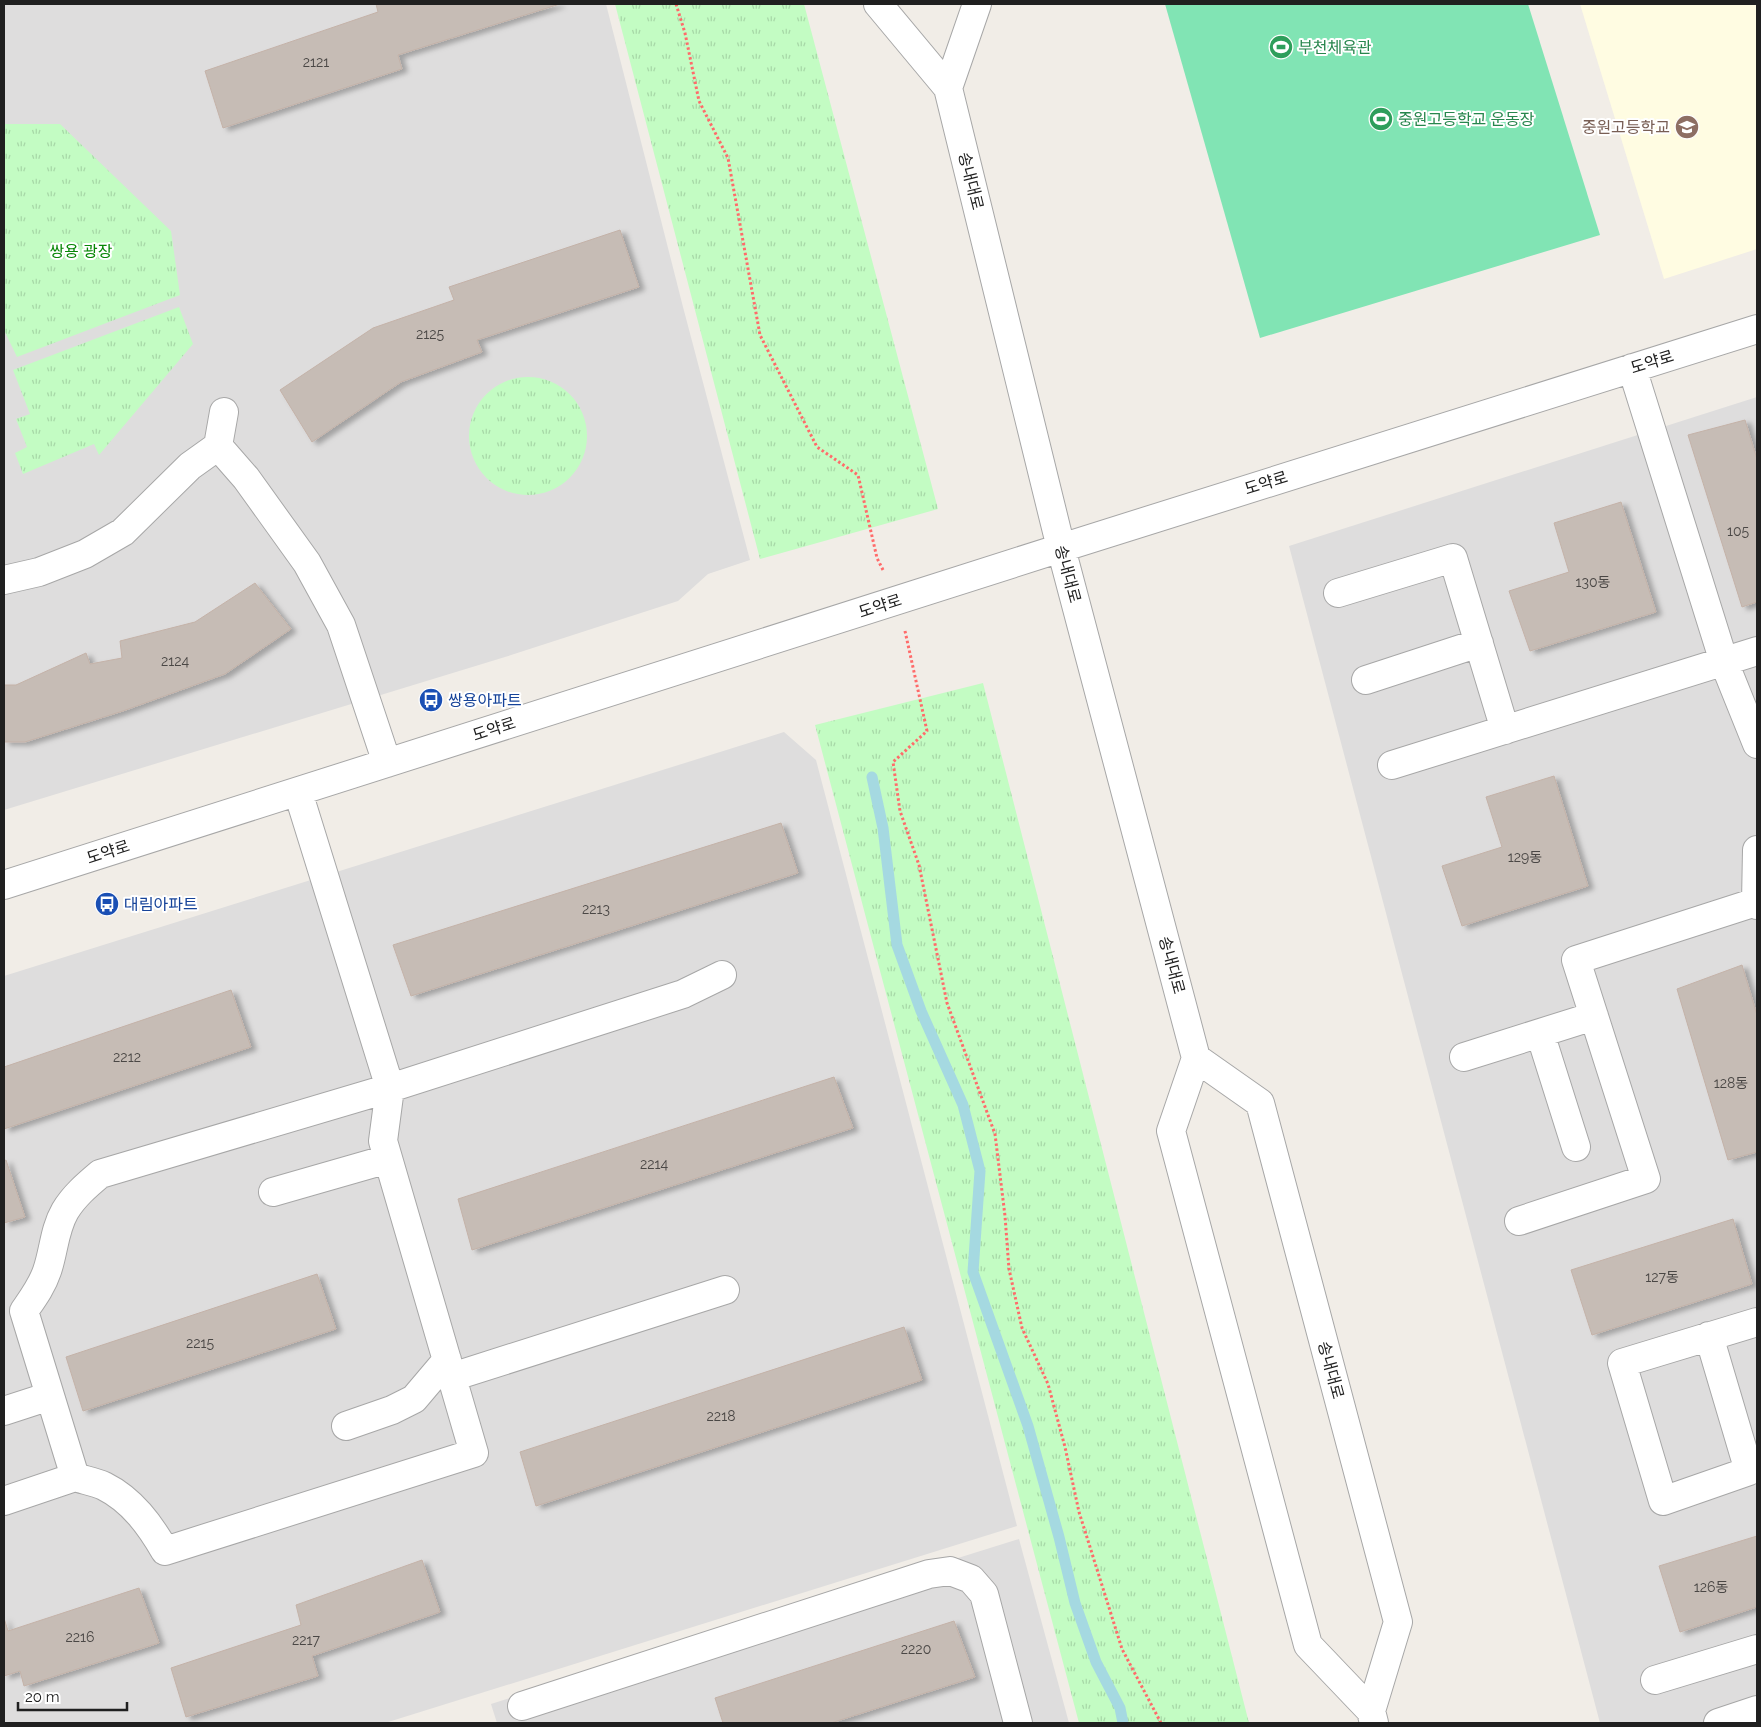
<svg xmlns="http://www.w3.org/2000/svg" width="1761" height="1727" font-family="Raleway,'Noto Sans KR',sans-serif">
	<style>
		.residential { fill: #dedddd }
		.education { fill: #fffce2 }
		.park { fill: url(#park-tufts) }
		.pitch { fill: #81e4b4 }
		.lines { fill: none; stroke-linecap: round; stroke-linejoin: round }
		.stream { stroke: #a5d9e1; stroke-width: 11 }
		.building { fill: #c6bcb5; stroke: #c4b2a8; filter: url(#shadow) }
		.minor-casing { stroke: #a7a7a7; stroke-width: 30 }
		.path { stroke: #ff6b6a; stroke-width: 3; stroke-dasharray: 2.5 2.5; stroke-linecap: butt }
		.minor { stroke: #fff; stroke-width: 28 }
		.labels { text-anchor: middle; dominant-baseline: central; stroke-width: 4; stroke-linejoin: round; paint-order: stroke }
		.number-label { font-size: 14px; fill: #4a4745 }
		.leisure-label { font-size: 16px; fill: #27864d; stroke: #fff; text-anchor: start }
		.education-label { font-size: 16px; fill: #785e54; stroke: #fff; text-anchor: end }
		.street-label { font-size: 16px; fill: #202020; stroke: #fff }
		.park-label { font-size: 16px; fill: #078706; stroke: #fff }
		.transit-label { font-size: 16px; fill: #164399; stroke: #fff; text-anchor: start }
	</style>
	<defs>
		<pattern id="park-tufts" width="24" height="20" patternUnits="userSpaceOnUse" patternTransform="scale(1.25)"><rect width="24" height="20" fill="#c3fcc3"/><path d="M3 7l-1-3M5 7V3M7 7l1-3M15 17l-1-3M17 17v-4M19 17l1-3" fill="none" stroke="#a7d8a7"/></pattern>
		<filter id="shadow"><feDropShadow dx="5.5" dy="3" stdDeviation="2.5" flood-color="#0004"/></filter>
	</defs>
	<rect width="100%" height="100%" fill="#f1ede7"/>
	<path class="residential" d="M4,4H606L683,307L750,560L708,574L678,601L505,657L4,810Z
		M1757,397V1723H1600L1289,546Z
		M784,732L816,760L1017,1526L385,1723H4V976Z
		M1019,1539L1069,1723H497L491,1704Z"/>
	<path class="education" d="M1580,4H1757V249L1664,279Z"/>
	<path class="park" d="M615,4H804L938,509L760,559Z
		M4,124H60L171,231L180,295L17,357L4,330Z
		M179,307L193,344L99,455L94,444L23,474L15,453L27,447L16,419L30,414L13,370Z
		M469 436a59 59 0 1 1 118 0a59 59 0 1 1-118 0Z
		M983,683L1249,1723H1079L815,725Z"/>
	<path class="pitch" d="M1165,4H1528L1600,235L1260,338Z"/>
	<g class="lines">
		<path class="stream" d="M872,777L883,828L897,945L921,1011L963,1105L980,1171L973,1272L1028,1426L1059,1537L1075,1603L1096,1662L1120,1708L1123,1723"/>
	</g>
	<path class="building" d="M376,4H560L398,55L402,69L223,128L205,71L378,12Z
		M620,230L639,287L477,340L482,352L401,382L312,442L280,390L373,328L454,300L449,287Z
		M1745,420L1757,459V602L1742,607L1688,435Z
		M1621,502L1656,612L1530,651L1509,591L1569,572L1554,523Z
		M255,583L291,629L225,674L123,711L25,742H4V685H16L86,653L90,664L122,658L120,641L195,622Z
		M1554,776L1588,886L1462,926L1442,866L1502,847L1486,797Z
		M781,823L798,873L411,996L393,945Z
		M1742,965L1757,1015V1152L1728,1160L1677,989Z
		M231,990L251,1047L4,1129V1067Z
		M834,1077L853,1128L472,1250L458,1199Z
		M6,1160L25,1217L4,1223V1161Z
		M1733,1219L1752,1284L1592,1335L1571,1270Z
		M317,1274L336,1329L83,1411L66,1357Z
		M904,1327L922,1380L536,1506L520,1452Z
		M1757,1536V1607L1680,1632L1659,1566Z
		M422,1560L440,1612L312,1656L318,1676L186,1717L171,1668L301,1625L296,1605Z
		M139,1588L159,1643L24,1686L20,1671L4,1676V1618L8,1631Z
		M954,1621L975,1677L831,1723H723L715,1698Z"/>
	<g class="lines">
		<g class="minor-casing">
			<path id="minor" d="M878,4L948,88L1061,548L1196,1058L1171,1131L1308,1645L1371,1711L1374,1723
				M948,88L977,4
				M1632,368L1724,662L1757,744
				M224,412L218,446L246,478L307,563L341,625L387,763
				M4,580L39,572L85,554L123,532L190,466L218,446
				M1338,593L1453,558L1505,730
				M1366,680L1479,643
				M1392,765L1757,651
				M298,792L390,1088L383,1141L474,1453L165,1551C150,1525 132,1500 104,1486C95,1482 84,1480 75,1477L24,1311C33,1298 42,1286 47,1271C54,1251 54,1230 65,1211C74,1196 87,1185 100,1174L390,1088L683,994L722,975
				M1757,850L1756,902L1757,905
				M4,885L1061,548L1757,329
				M1540,1033L1576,1147
				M1464,1057L1594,1016
				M1196,1058L1260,1103L1398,1622L1371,1711
				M273,1192L388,1159
				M1519,1221L1646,1179L1576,960L1756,902
				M1709,1336L1749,1471L1663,1501L1622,1363L1757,1322
				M452,1377L725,1290
				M4,1411L50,1396
				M346,1426L392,1410L414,1399L447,1360
				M4,1501L75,1477
				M1655,1680L1757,1649
				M522,1706L929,1574L950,1571L971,1579L984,1594L1018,1723
				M1718,1723L1757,1710"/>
		</g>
		<path class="path" d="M676,4L685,33L699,101L728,158L760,335L817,447L858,475L877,558L883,570
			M905,631L927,731L893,762L900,811L919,865L947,1003L995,1134L1005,1216L1009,1269L1022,1328L1048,1384L1065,1447L1079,1512L1122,1649L1161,1723"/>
		<use href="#minor" class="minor"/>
	</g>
	<defs>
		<g id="stadium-disc" transform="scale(1.25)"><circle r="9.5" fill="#2e9e5b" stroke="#fff"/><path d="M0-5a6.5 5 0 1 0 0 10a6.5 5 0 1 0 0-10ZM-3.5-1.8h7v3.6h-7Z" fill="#fff"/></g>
		<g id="school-disc" transform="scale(1.25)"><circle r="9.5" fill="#8d6e63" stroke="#fff"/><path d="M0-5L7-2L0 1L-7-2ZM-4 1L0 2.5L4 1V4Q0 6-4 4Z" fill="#fff"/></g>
		<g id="bus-disc" transform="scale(1.25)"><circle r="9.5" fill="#1a4fb4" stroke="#fff"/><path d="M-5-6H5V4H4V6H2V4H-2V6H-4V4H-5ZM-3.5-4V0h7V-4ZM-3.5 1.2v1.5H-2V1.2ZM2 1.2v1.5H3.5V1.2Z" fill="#fff"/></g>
	</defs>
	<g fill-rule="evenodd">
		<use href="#stadium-disc" x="1281" y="47"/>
		<use href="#stadium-disc" x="1381" y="119"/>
		<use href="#school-disc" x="1687" y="127"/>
		<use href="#bus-disc" x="431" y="700"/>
		<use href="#bus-disc" x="107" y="904"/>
	</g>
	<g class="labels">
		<g class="number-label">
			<text x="316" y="62">2121</text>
			<text x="430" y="334">2125</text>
			<text x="1738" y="531">105</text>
			<text x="1593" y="582">130동</text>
			<text x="175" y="661">2124</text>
			<text x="1525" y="857">129동</text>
			<text x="596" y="909">2213</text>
			<text x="127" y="1057">2212</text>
			<text x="1731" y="1083">128동</text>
			<text x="654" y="1164">2214</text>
			<text x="1662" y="1277">127동</text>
			<text x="200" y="1343">2215</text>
			<text x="721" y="1416">2218</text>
			<text x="1711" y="1587">126동</text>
			<text x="80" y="1637">2216</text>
			<text x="306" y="1640">2217</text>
			<text x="916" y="1649">2220</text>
		</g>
		<g class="leisure-label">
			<text x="1298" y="47">부천체육관</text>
			<text x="1398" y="119">중원고등학교 운동장</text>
		</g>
		<g class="education-label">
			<text x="1670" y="127">중원고등학교</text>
		</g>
		<g class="street-label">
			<text transform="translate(971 181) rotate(76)">송내대로</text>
			<text transform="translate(1652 362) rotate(-17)">도약로</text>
			<text transform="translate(1266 483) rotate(-17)">도약로</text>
			<text transform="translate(1068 574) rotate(75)">송내대로</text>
			<text transform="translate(880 606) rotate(-18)">도약로</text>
			<text transform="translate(494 729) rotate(-18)">도약로</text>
			<text transform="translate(108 852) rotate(-18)">도약로</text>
			<text transform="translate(1172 965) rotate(75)">송내대로</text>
			<text transform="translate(1331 1370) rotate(75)">송내대로</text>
		</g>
		<g class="park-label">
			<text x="81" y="251">쌍용 광장</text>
		</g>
		<g class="transit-label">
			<text x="448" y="700">쌍용아파트</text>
			<text x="124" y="904">대림아파트</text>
		</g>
	</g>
	<rect width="1761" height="1727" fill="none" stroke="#202020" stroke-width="10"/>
	<path d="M18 1702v8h109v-8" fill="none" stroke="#202020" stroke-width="2.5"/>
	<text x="25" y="1702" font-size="15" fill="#202020" stroke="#ffffff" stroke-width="4" paint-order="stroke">20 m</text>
</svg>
